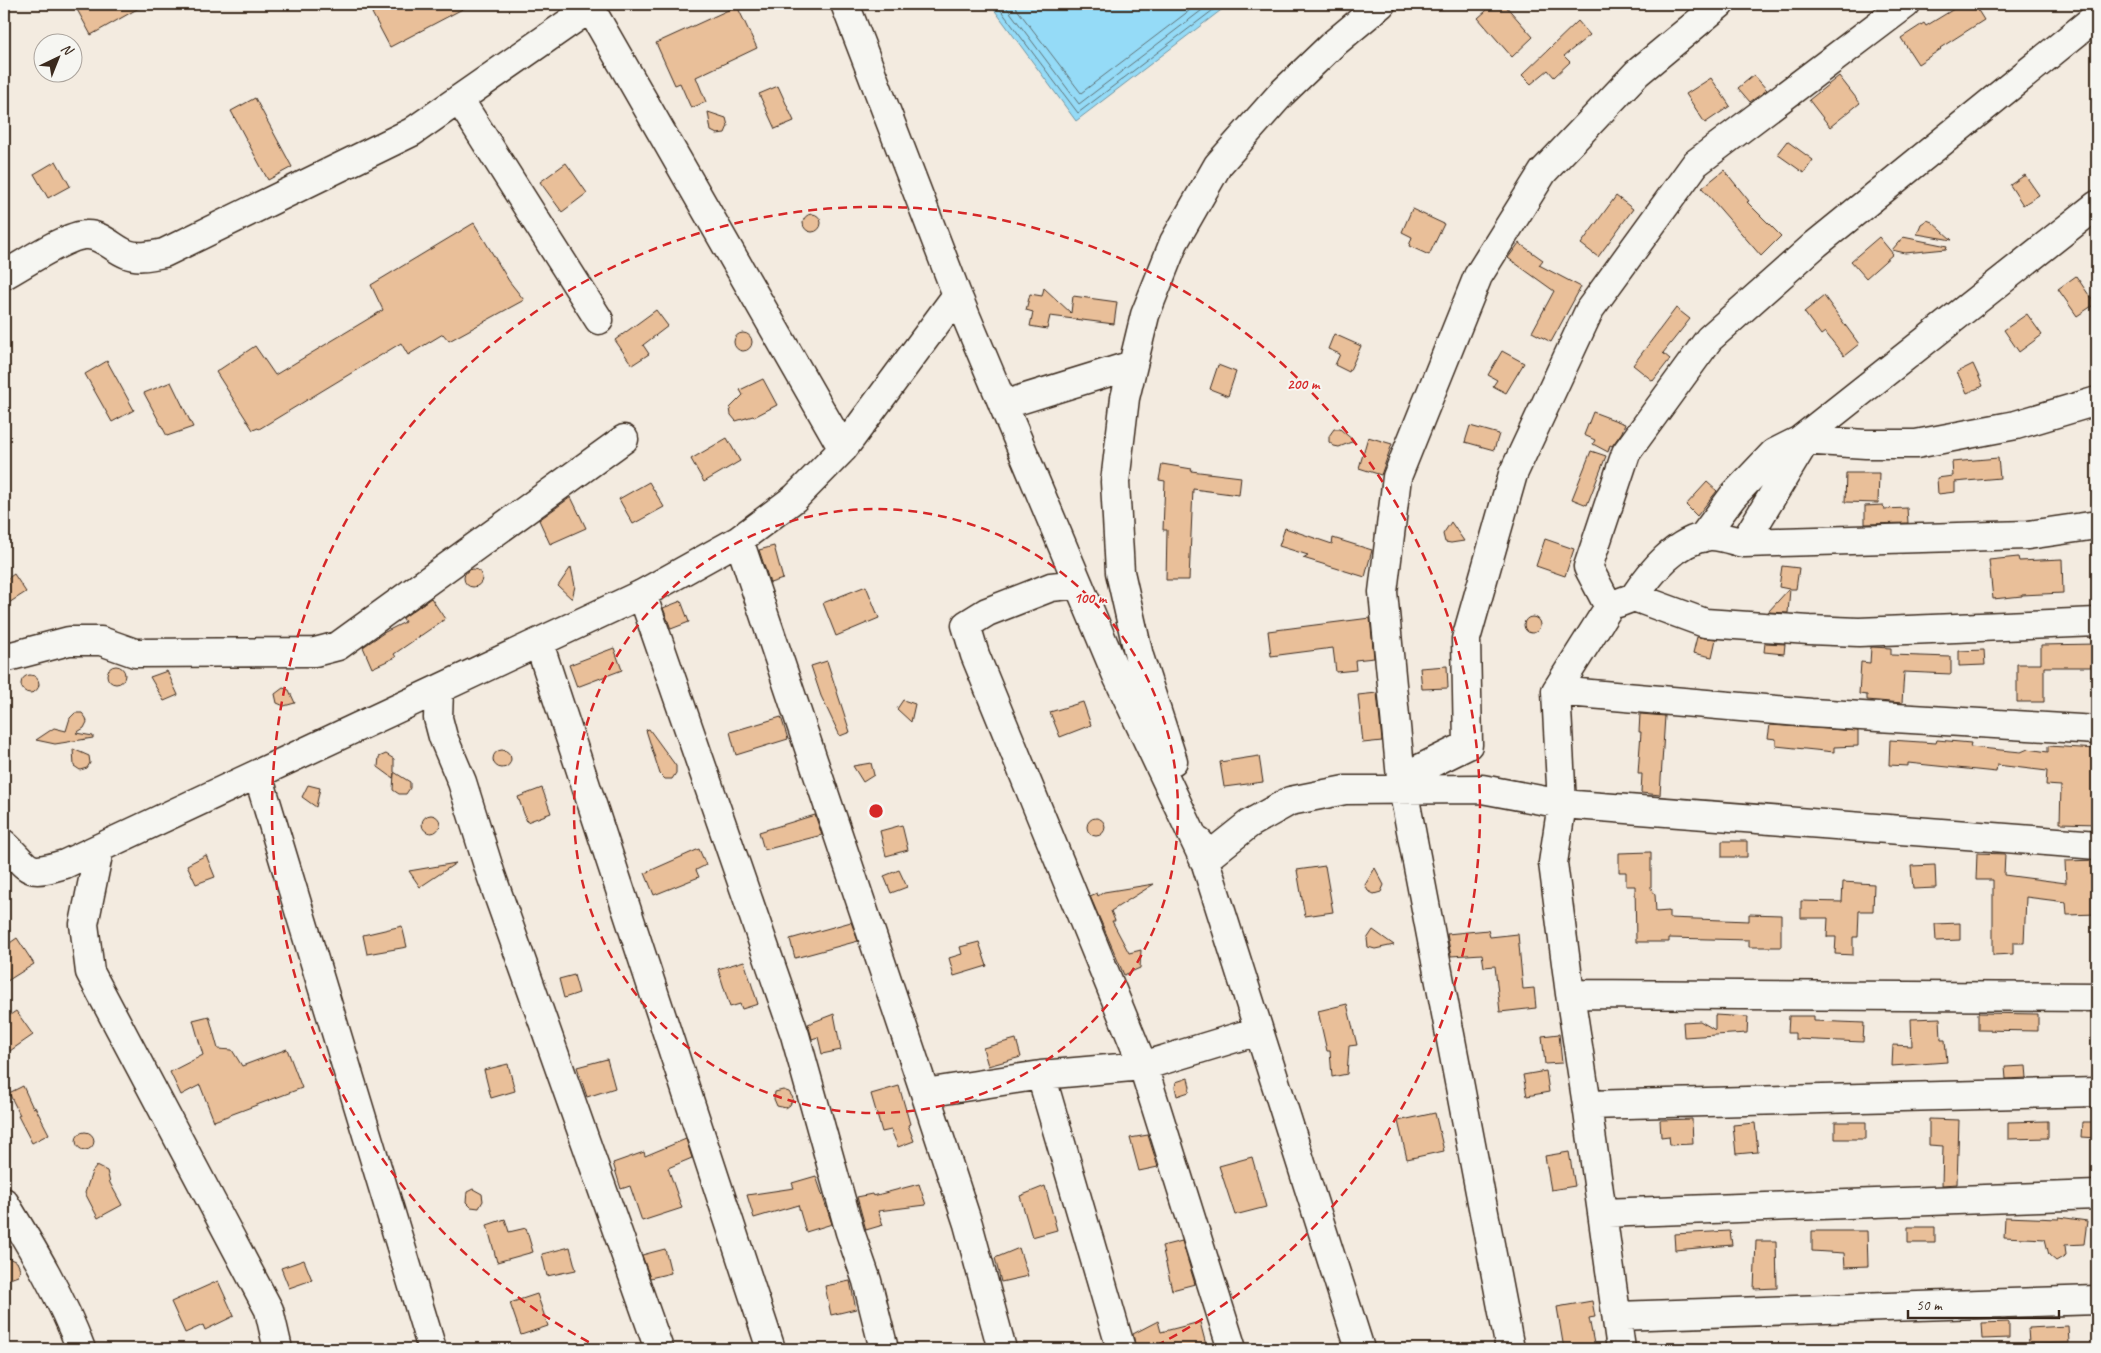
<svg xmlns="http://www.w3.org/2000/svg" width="2101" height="1353" font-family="Caveat,sans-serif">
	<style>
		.water { fill: #95dbf7; stroke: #7194a0 }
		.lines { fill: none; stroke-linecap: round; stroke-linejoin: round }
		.shore { stroke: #5f7175; stroke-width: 1 }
		.building { fill: #e9bf99; stroke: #3b2a1e }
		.minor-casing { stroke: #3b2a1e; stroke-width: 31 }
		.minor { stroke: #f6f6f2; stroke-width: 28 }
		.ring { fill: none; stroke: #d62828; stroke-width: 2.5; stroke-dasharray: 9 6 }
		.centre { fill: #d62828; stroke: #f6f6f2; stroke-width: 2.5 }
		.ring-label { font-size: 15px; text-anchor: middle; font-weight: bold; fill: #d62828; stroke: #f6f6f2; stroke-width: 4; stroke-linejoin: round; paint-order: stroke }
	</style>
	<rect width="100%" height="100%" fill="#f3ebe0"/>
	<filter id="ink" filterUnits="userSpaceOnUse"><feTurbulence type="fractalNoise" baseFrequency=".02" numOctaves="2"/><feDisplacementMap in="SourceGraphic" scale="10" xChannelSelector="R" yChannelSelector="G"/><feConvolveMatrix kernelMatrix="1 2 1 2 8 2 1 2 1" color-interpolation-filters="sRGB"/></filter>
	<g filter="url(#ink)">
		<path class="water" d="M990,4H1229L1076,121Z"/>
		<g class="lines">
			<path class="shore" d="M996,4L1078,113L1221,4
				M1004,4L1079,104L1210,4
				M1013,4L1081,93L1198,4"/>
		</g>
		<path class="building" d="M74,4H146L91,35Z
			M388,4H472L390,47L372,13Z
			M1494,4H1504L1533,37L1512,57L1478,18Z
			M1962,4H1974L1984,20L1940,48L1941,49L1918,64L1901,38L1924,23L1926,26Z
			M737,6L757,48L696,77L706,102L691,108L680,83L675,85L656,43Z
			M1578,21L1590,35L1564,56L1570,62L1554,77L1548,70L1531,84L1522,75Z
			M1754,75L1767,90L1750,102L1738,88Z
			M1839,76L1860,103L1830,127L1809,100Z
			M1711,78L1730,106L1705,123L1686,94Z
			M778,86L794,121L775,129L759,94Z
			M255,98L292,167L268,180L231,111Z
			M708,112L726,118L728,126L725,133L717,134L711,131Z
			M1787,141L1813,160L1804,173L1777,154Z
			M56,161L70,186L48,198L34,174Z
			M566,163L587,193L562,212L540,182Z
			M1724,170L1749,201L1747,202L1781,236L1761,256L1702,188Z
			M2025,175L2039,195L2023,205L2010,185Z
			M1616,196L1633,209L1598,257L1581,244Z
			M1412,209L1444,224L1429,255L1409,246L1412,237L1402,232Z
			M803 223a9 9 0 1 1 18 0a9 9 0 1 1-18 0Z
			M1927,220L1932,222L1952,240L1917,234L1921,224Z
			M474,223L509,281L524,300L449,341L443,334L408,355L401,343L259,429L258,428L253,430L216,372L255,346L275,375L383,310L371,285Z
			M1879,237L1893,254L1866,278L1851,261Z
			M1903,237L1947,246L1946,249L1905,253L1892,250Z
			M1519,243L1543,260L1539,265L1581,287L1551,342L1532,332L1554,291L1508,258Z
			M2076,276L2095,304L2077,316L2058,289Z
			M1044,288L1071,313L1073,296L1117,302L1114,324L1050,316L1047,329L1030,326L1033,312L1026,310L1030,294L1042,296Z
			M1824,296L1859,344L1844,356L1825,332L1821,335L1804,312Z
			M1676,308L1690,319L1663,353L1670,359L1653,381L1633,365Z
			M656,310L668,326L643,345L649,354L632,365L615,340Z
			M2027,314L2042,335L2019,352L2004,330Z
			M734 342a9 9 0 1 1 18 0a9 9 0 1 1-18 0Z
			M1334,334L1361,346L1349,372L1335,365L1340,354L1328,349Z
			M1502,351L1524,363L1506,393L1493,386L1497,380L1488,375Z
			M107,361L134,410L112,422L85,374Z
			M1973,364L1983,386L1967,393L1957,372Z
			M1218,365L1236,372L1228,396L1210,389Z
			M763,379L777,405L754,417L753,416L736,421L731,415L730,408L743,395L740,390Z
			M171,382L193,427L167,436L144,393Z
			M1593,412L1625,424L1622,432L1612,446L1610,445L1608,452L1593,444L1595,440L1584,435Z
			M1470,426L1499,434L1494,450L1465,442Z
			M1334,429H1340L1354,441L1339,447L1334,446L1329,442V436Z
			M1368,437L1392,444L1381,475L1359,468Z
			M727,438L740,461L704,482L691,459Z
			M1591,451L1606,456L1587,505L1572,499Z
			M1998,458L2000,478L1955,482V492L1938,494L1937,478L1953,476L1952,462Z
			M1162,464L1192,469L1191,471L1241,477L1239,495L1193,489L1189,580H1166L1167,530H1163L1165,481L1159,480Z
			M1846,473H1879L1878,503L1845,502Z
			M649,482L664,507L633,524L619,499Z
			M1707,482L1717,491L1697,516L1686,505Z
			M571,497L586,528L550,544L539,520Z
			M1883,505L1884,509L1907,508L1908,523L1865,524V506Z
			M1451,522L1464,541L1451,543L1445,542L1443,534Z
			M1285,528L1332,544L1333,538L1372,550L1365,577L1303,558L1308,555L1279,546Z
			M1545,539L1574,549L1565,576L1536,566Z
			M774,546L783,579L770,583L759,550Z
			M2018,557L2019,561L2062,559L2063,593L2022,595V596L1993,599L1989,560Z
			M1782,566L1799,568L1796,589H1790L1788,613L1768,612L1789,589L1779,587Z
			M571,567L575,586L572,599L558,586Z
			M464 578a9 9 0 1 1 18 0a9 9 0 1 1-18 0Z
			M14,574L26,592L4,606V581Z
			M866,586L879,618L836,636L823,603Z
			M431,598L445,619L394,654L396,657L372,668L363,647L385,632L405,622L403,618Z
			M681,601L689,622L671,629L663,608Z
			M1524 625a8 8 0 1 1 16 0a8 8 0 1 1-16 0Z
			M1370,618L1374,658L1355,660L1356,670L1336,672L1333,648L1271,656L1268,631Z
			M1697,637L1716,639L1712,657L1693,653Z
			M1765,643L1785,644L1784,654L1764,652Z
			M2097,644V667H2044V702H2017V664H2041V645Z
			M1871,647L1891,648V655L1951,657V674L1904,672L1902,703L1867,700V695L1859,694L1861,662L1870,663Z
			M614,648L622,670L577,687L569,665Z
			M1984,650L1985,665L1959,666V651Z
			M827,661L850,732L840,736L821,696L811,666Z
			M1447,666L1448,688L1422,689L1420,668Z
			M107 675a9 9 0 1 1 18 0a9 9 0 1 1-18 0Z
			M167,671L178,695L164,701L150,677Z
			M21 684a9 9 0 1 1 18 0a9 9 0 1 1-18 0Z
			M283,688L289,690L295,703L284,706L277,703L275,694Z
			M1377,693L1382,741L1363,743L1358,695Z
			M903,700L915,704L911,722L897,709Z
			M1083,702L1091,725L1060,737L1050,712Z
			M75,713H82L86,718L87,722L84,728L76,733L93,736V738L55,744L36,740L54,728L66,731L70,718Z
			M1640,714L1665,716L1660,795L1641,793L1642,774H1638L1641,732H1639Z
			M781,717L788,739L736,755L730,732Z
			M1770,725L1858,731V746L1834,747V752L1776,746V739L1768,738Z
			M649,729L676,766V773L672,779H665L660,774L646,730Z
			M1890,740L1936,743L1937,740L1971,743L1970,747L2021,752L2028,749L2048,752V746L2097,749V824L2060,823L2061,786L2046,785L2047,771L1997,765L1996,772L1908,763V766L1889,765Z
			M73,749L89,756L90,763L87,768L80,770L74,766Z
			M493 759a9 9 0 1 1 18 0a9 9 0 1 1-18 0Z
			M386,754L394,759V772L410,782V788L406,794H399L393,790L394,773L393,778L378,767L379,757Z
			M1259,756L1263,782L1224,787L1220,762Z
			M871,763L874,775L863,782L853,766Z
			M308,785L320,788L316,807L302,797Z
			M542,788L551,813L527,822L518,797Z
			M815,815L822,835L764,850L759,832Z
			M422 824a9 9 0 1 1 18 0a9 9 0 1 1-18 0Z
			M1087 827a9 9 0 1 1 18 0a9 9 0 1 1-18 0Z
			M902,825L908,850L886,856L880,831Z
			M1722,841H1747V857H1722Z
			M699,849L706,865L696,870L699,877L654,895L645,873Z
			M1651,852V888L1655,894L1656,912L1669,911V918L1749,921V914L1781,915V947H1749V940L1669,938V942H1636L1635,886H1626V872H1619V853Z
			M1977,853L2005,854L2004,875L2066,883L2065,861L2097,860V914L2067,915L2066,902L2026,897L2024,943H2013V954L1993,955V880H1976Z
			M206,855L215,877L196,884L187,865Z
			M456,863L420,887L409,871Z
			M1935,865L1936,888L1913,889L1911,866Z
			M1325,866L1333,912L1305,916L1297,870Z
			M1375,868L1384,885L1381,892L1374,894L1368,891L1365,885Z
			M899,870L907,887L891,893L884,876Z
			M1843,882L1874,884L1873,911H1859L1858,937H1853V955L1835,954L1836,937H1827L1828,918H1801V901L1842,902Z
			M1154,884L1111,911L1115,921H1112L1129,953L1141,950L1140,968L1124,975L1090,896L1097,893L1098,896L1104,892Z
			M851,922L858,941L795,958L790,939Z
			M1960,923V940L1936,941L1935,924Z
			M402,926L407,947L367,954L363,935Z
			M1373,930L1394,945L1375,949L1368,947L1367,939Z
			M1488,930L1490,937L1518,934L1523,989L1534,988L1536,1008L1500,1012L1495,966L1484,967L1482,954L1451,956L1447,934Z
			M17,938L34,964L4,983V947Z
			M979,942L987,966L954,976L949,958L962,954L960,947Z
			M744,961L758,1004L742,1009L740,1004L730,1007L718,969Z
			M574,975L579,993L564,998L559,979Z
			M1347,1004L1357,1045L1349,1046L1347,1074L1332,1077L1330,1051H1327L1318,1011Z
			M16,1011L33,1035L4,1055V1019Z
			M1978,1013L2038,1014V1031L1978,1030Z
			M834,1014L841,1050L822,1054L818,1037L812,1039L808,1024Z
			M1715,1015L1748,1017L1747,1033L1684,1037L1683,1022L1700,1021L1715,1030Z
			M209,1016L218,1049L232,1050L242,1066L287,1049L302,1088L214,1121L200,1085L181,1095L170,1072L203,1055L193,1020Z
			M1789,1016H1814V1021L1864,1023L1863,1042L1795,1039V1033H1788Z
			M1940,1018L1941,1040H1945L1947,1062L1892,1066L1893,1045L1912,1046L1911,1019Z
			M1559,1034L1562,1063L1545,1064L1542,1036Z
			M1016,1039L1021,1057L988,1066L983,1048Z
			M607,1059L615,1088L587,1097L577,1067Z
			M508,1064L515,1091L491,1098L484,1070Z
			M2026,1066L2027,1078L2006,1079L2005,1067Z
			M1546,1071L1549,1092L1527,1096L1523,1075Z
			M1188,1078L1190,1087L1189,1092L1177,1096L1175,1087L1176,1082Z
			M23,1086L33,1108L35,1107L49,1134L32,1143L18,1116L20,1115L9,1093Z
			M899,1086L910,1124L908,1125L914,1141L898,1147L891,1130L882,1132L871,1094Z
			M783,1090L789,1092L793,1098L790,1105L786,1108L777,1106L774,1099L775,1092Z
			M1435,1113L1444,1151L1407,1159L1398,1121Z
			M1692,1119L1693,1144L1670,1145L1669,1136L1661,1137L1660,1120Z
			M1929,1119L1959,1120L1957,1184L1942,1185L1943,1146L1929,1145Z
			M2048,1121V1138L2008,1139V1122Z
			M1835,1122H1866V1139H1835Z
			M2082,1122H2097V1138L2081,1137Z
			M1755,1123L1758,1152L1736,1154L1733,1125Z
			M76 1141a9 9 0 1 1 18 0a9 9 0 1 1-18 0Z
			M1148,1135L1158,1167L1139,1171L1130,1138Z
			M686,1139L692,1158L668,1168L682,1208L642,1221L630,1186L621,1189L613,1163L644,1152L645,1156Z
			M1569,1152L1575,1186L1551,1190L1545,1156Z
			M1252,1157L1266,1207L1235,1215L1219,1166Z
			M97,1166L107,1171L110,1183L122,1205L98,1218L85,1193L92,1172Z
			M816,1176L832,1224L806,1232L798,1205L754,1218L747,1195L794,1188L792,1183Z
			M919,1184L926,1205L878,1211L883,1225L866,1230L857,1197L872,1194L873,1196Z
			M1045,1186L1057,1230L1032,1237L1020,1196Z
			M473,1189L482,1194L483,1201L479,1208L471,1207L466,1202L467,1192Z
			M2005,1217L2059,1219V1217L2087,1221L2084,1244L2065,1245L2066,1255L2056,1261L2049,1255L2045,1239L2004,1237Z
			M505,1219L509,1232L526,1228L533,1252L497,1262L487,1225Z
			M1908,1227H1935V1243H1908Z
			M1730,1231L1732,1245L1675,1250L1674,1234Z
			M1812,1231H1867L1868,1266L1845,1267L1844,1253L1812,1251Z
			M1182,1241L1195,1284L1172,1290L1162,1246Z
			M1756,1241H1776L1777,1288L1754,1289Z
			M570,1247L576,1270L547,1276L542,1254Z
			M1019,1248L1028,1276L1001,1282L995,1258Z
			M665,1249L671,1273L650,1278L642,1255Z
			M4,1256L17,1262L20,1269L18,1276L4,1281Z
			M304,1260L312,1280L289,1288L281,1268Z
			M218,1281L234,1316L205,1330L203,1325L185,1333L171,1302Z
			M850,1281L856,1309L831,1315L825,1286Z
			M537,1294L548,1326L521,1335L510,1303Z
			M1592,1301L1595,1317L1589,1318L1595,1349H1564L1557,1307Z
			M1158,1321L1161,1332L1200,1322L1206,1345L1190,1349H1136L1133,1334Z
			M2009,1322V1338L1983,1339L1982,1323Z
			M2068,1326L2069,1343L2029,1344L2028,1328Z"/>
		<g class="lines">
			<g class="minor-casing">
				<path id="minor" d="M588,4L843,449
					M845,4L957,295L1118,678L1204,860L1249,824L1290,801L1345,790L1482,789L1562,804L2097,845
					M459,99L599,320
					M4,275C23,265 66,235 86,235C102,234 113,249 127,254C139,259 152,255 164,253L412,132L590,8
					M1003,405L1132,365
					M1702,538L1733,496L1774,453L1800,440L1866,444H1916L2016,425L2097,401
					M739,540L925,1093L968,1224L1002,1349
					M1744,543L2028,535L2097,525
					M1078,584L1051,587L987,612L966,625L975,655L1143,1066L1232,1349
					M642,594L795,1035L850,1232L867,1281L884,1349
					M1634,597C1651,572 1676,540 1709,536C1720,535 1734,541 1744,543L1803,445L1800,440L2097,205
					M1618,603L1634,597L1705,623L1809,630L1859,632L2097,622
					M539,643L771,1349
					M4,658L69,641H101L135,653L315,652L338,646L624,439
					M439,690L438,718L443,737L462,782L491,875L659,1349
					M1556,691L1811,713L2097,730
					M1173,761L1139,656L1120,572L1115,482L1125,398L1145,315L1174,242L1218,165L1281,94L1332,45L1381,4
					M258,775L432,1349
					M1401,778L1468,745L1466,639L1513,474L1590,309L1696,163L1906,4
					M1199,842L1360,1349
					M4,844C32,870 24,876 65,864L642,594L739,540L795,498L843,449L957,295
					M99,850L84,924L90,972L269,1310L278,1349
					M1570,994L2097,997
					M1041,1075L1121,1349
					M925,1093L1041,1075L1143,1066L1258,1031
					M1587,1105L2097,1092
					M4,1202C33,1249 62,1298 81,1349
					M1602,1213L2097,1195
					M1617,1316L2097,1300
					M1510,1349L1401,778L1383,592L1397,477L1478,276L1543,172L1637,73L1720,4
					M1621,1349L1587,1105L1570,994L1553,863L1562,804L1556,691L1609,607L1588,567L1626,453L1709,339L1816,244L2097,16"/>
			</g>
			<use href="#minor" class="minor"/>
		</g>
	</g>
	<g class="ring">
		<circle cx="876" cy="811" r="302"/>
		<path d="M602 1349A604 604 0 1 1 1150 1349"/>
	</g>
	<circle cx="876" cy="811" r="8" class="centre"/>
	<g class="ring-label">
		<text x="1303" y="389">200 m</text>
		<text x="1090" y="603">100 m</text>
	</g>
	<rect width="2101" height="1353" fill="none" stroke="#f6f6f2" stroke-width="20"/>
	<rect x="10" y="10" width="2081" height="1333" fill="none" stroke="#3b2a1e" stroke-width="2" filter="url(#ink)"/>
	<g transform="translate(58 58) rotate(43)"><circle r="24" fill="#f6f6f2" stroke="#aba49d"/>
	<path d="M0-4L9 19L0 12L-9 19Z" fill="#3b2a1e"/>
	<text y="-8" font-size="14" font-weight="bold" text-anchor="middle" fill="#3b2a1e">N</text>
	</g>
	<path d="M1908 1310v8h151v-8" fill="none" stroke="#3b2a1e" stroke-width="2.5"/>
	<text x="1916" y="1310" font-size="15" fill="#3b2a1e" stroke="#f6f6f2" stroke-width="4" paint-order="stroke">50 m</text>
</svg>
